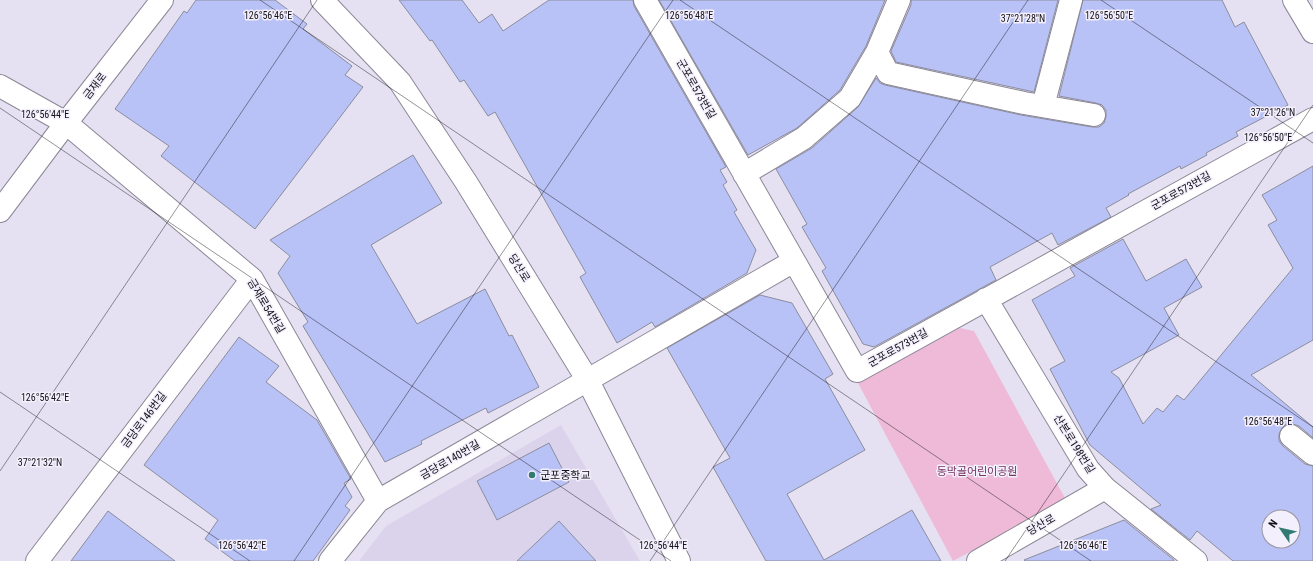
<svg xmlns="http://www.w3.org/2000/svg" width="1313" height="561" font-family="'Roboto Condensed','Noto Sans KR',sans-serif">
	<style>
		.built { fill: #dbd3eb }
		.green { fill: #eebad7 }
		.building { fill: #b9c2f7; stroke: #8a8d9d; fill-rule: evenodd }
		.lines { fill: none; stroke-linecap: round; stroke-linejoin: round }
		.street-casing { stroke: #8b8796; stroke-width: 24 }
		.secondary-casing { stroke: #8b8796; stroke-width: 24 }
		.primary-casing { stroke: #8b8796; stroke-width: 24 }
		.street { stroke: #fff; stroke-width: 22 }
		.secondary { stroke: #fff; stroke-width: 22 }
		.primary { stroke: #fff; stroke-width: 22 }
		.ticks { fill: none; stroke: #131117; stroke-width: 1; stroke-opacity: 0.45 }
		.poi-dot { fill: #317973; stroke: #f3effc; stroke-width: 1.5 }
		.labels { text-anchor: middle; dominant-baseline: central; stroke-width: 3; stroke-linejoin: round; paint-order: stroke }
		.street-label { font-size: 11px; fill: #131117; stroke: #f3effc }
		.park-label { font-size: 11px; fill: #77355e; stroke: #f3effc }
		.poi-label { font-size: 11px; fill: #131117; stroke: #f3effc; text-anchor: start }
		.ticks-label { font-size: 10px; text-anchor: middle; fill: #131117; stroke: #f3effc; stroke-width: 3; stroke-linejoin: round; paint-order: stroke }
	</style>
	<rect width="100%" height="100%" fill="#e6e1f2"/>
	<path class="built" d="M561,425L640,561H359L386,526Z"/>
	<path class="green" d="M960,328L974,331L1066,500L953,561L858,383Z"/>
	<path class="building" d="M196,0H275L307,24L303,29L352,66L345,75L363,87L255,229L161,156L169,146L115,109L184,11L187,13Z
		M399,0H462L479,23L492,14L503,31L549,0H633L634,6L726,167L720,170L727,182L723,185L737,210L734,212L756,250L747,273L655,327L652,322L617,343L580,277L586,273L495,112L488,116L464,80L460,82L432,40L430,41Z
		M659,0H885L866,46L840,90L797,128L748,155Z
		M911,0H1058L1034,92L896,62L891,51L911,5Z
		M1083,0H1222L1235,27L1244,22L1288,105L1236,132L1238,136L1206,153L1207,155L1181,169L1180,166L1128,194L1129,195L1106,208L1111,217L1058,245L1052,233L990,267L996,280L874,347L863,344L822,271L826,268L802,227L807,224L776,169L812,148L858,107L876,78L880,83L885,85L1021,115L1092,127H1099L1104,123L1106,117V110L1102,105L1096,103L1059,96Z
		M413,155L442,203L371,245L417,324L485,289L509,336L512,335L539,387L488,413L486,408L421,441L422,444L385,462L303,326L308,322L278,273L290,256L270,240Z
		M1313,166V340L1251,375L1313,427V438L1299,426L1293,424H1286L1282,428L1279,434V441L1283,446L1305,464L1313,466V561H1233L1197,531L1190,540L1151,509L1161,505L1090,445L1050,369L1065,361L1032,300L1075,276L1070,268L1123,239L1146,281L1186,259L1202,287L1164,308L1179,335L1111,372L1119,378L1143,424L1157,408L1163,412L1177,395L1184,400L1293,268L1268,225L1277,220L1262,195ZM1269,517H1293V541H1269Z
		M760,295L792,303L833,374L825,379L865,450L787,494L824,560L912,510L941,561H766L713,467L730,458L667,348Z
		M239,337L279,366L266,382L317,420L351,479L344,483L352,497L345,506L350,510L313,561H235L205,539L218,520L144,465Z
		M549,443L569,482L497,520L477,481Z
		M108,511L175,561H71Z
		M1124,520L1174,560V561H1025L1024,560Z
		M559,521L596,561H517Z"/>
	<g class="lines">
		<g class="street-casing">
			<path id="street" d="M645,0L857,371L1313,119
				M899,0L877,52L888,73L1024,103L1094,115
				M0,86L66,123L252,279L378,501
				M1043,106L1071,0
				M744,174L804,138L850,98L877,52
				M0,211L66,123L162,0
				M986,299L1088,469L1105,488L1196,561
				M1291,436L1313,454
				M37,561L252,279
				M330,561L378,501L794,261
				M978,561L1105,488"/>
		</g>
		<g class="secondary-casing">
			<path id="secondary" d="M322,0L400,82L466,182L587,379L679,561"/>
		</g>
		<g class="primary-casing">
			<path id="primary" d="M1294,0L1313,32"/>
		</g>
		<use href="#street" class="street"/>
		<use href="#secondary" class="secondary"/>
		<use href="#primary" class="primary"/>
	</g>
	<path class="ticks" d="M260,0L1091,561M680,0L1313,427M1101,0L1313,143M0,108L671,561M0,392L250,561M0,471L317,0M294,561L673,0M650,561L1028,0M1005,561L1313,105"/>
	<circle class="poi-dot" cx="532" cy="475" r="4"/>
	<g class="labels">
		<g class="street-label">
			<text transform="translate(95 86) rotate(-52)">금재로</text>
			<text transform="translate(696 89) rotate(60)">군포로573번길</text>
			<text transform="translate(1181 191) rotate(-29)">군포로573번길</text>
			<text transform="translate(519 268) rotate(58)">당산로</text>
			<text transform="translate(266 306) rotate(59)">금재로54번길</text>
			<text transform="translate(898 348) rotate(-29)">군포로573번길</text>
			<text transform="translate(144 420) rotate(-53)">금당로146번길</text>
			<text transform="translate(1074 444) rotate(58)">산본로198번길</text>
			<text transform="translate(450 460) rotate(-30)">금당로140번길</text>
			<text transform="translate(1041 525) rotate(-30)">당산로</text>
		</g>
		<g class="park-label">
			<text x="977" y="471">동막골어린이공원</text>
		</g>
		<g class="poi-label">
			<text x="540" y="475">군포중학교</text>
		</g>
	</g>
	<g class="ticks-label">
		<text x="268" y="19">126°56'46"E</text>
		<text x="689" y="19">126°56'48"E</text>
		<text x="1109" y="19">126°56'50"E</text>
		<text x="1023" y="22">37°21'28"N</text>
		<text x="1273" y="116">37°21'26"N</text>
		<text x="45" y="118">126°56'44"E</text>
		<text x="1268" y="141">126°56'50"E</text>
		<text x="45" y="401">126°56'42"E</text>
		<text x="1268" y="425">126°56'48"E</text>
		<text x="40" y="466">37°21'32"N</text>
		<text x="242" y="549">126°56'42"E</text>
		<text x="663" y="549">126°56'44"E</text>
		<text x="1083" y="549">126°56'46"E</text>
	</g>
	<g transform="translate(1281 529) rotate(304)"><circle r="19" fill="#f3effc" stroke="#9996a0"/>
	<path d="M0-3L7 15L0 10L-7 15Z" fill="#317973"/>
	<text y="-6" font-size="11" font-weight="bold" text-anchor="middle" fill="#131117">N</text>
	</g>
</svg>
